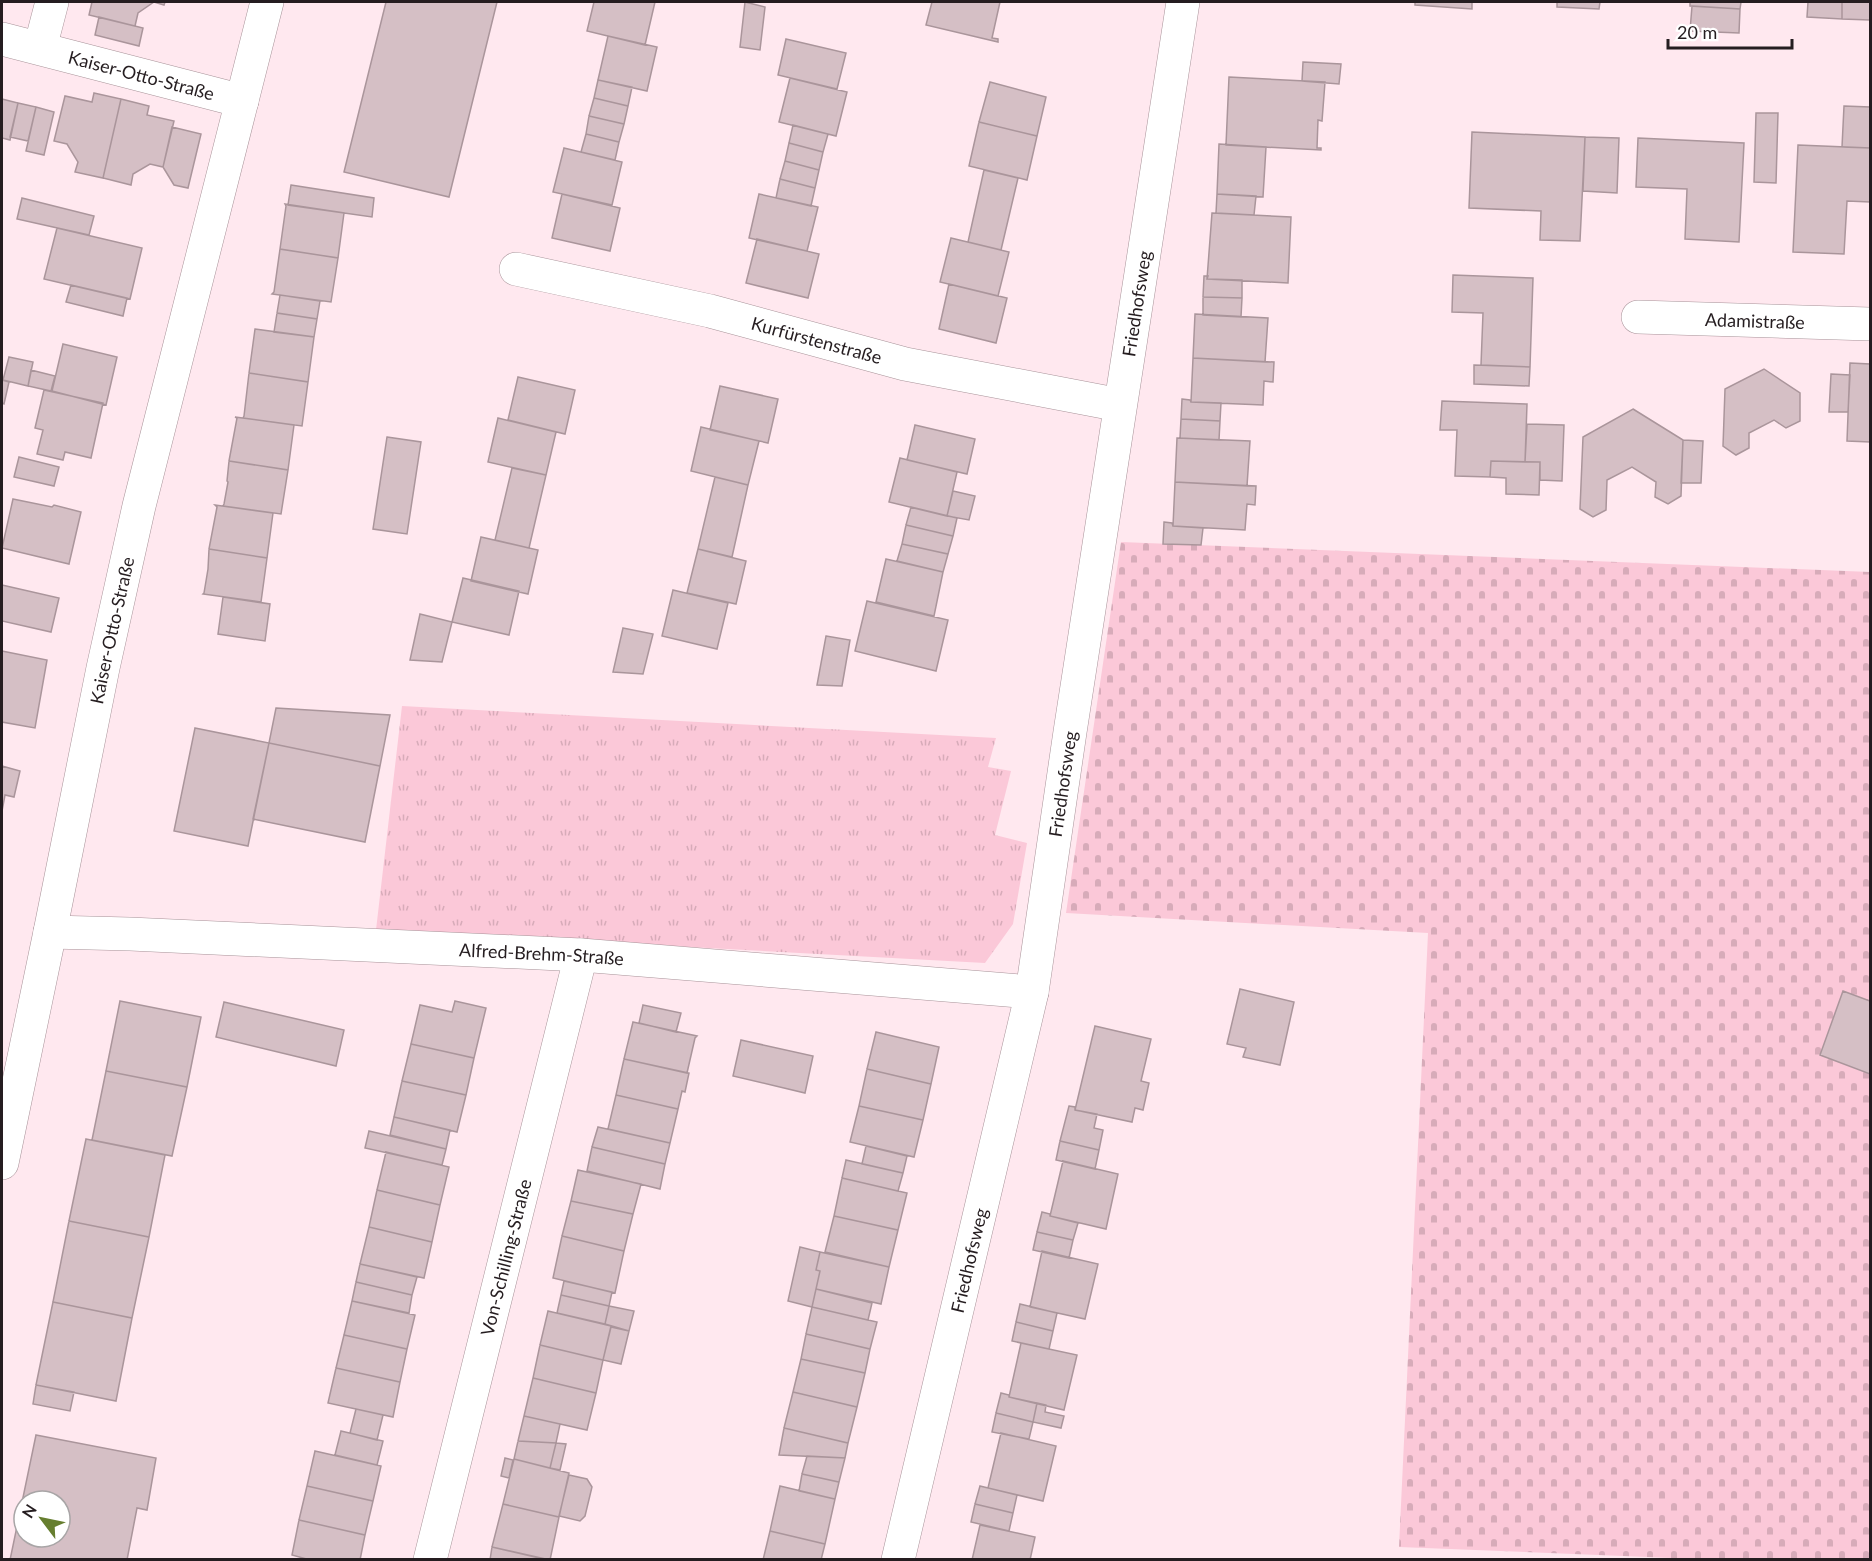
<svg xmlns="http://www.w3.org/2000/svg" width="1872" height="1561" font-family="Lato,sans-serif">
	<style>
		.cemetery { fill: url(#cemetery-stones) }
		.park { fill: url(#park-tufts) }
		.building { fill: #d5bfc5; stroke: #aa959b; stroke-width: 1.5; fill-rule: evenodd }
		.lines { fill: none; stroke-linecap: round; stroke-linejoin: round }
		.street-casing { stroke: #a89399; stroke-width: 34 }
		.secondary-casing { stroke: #a89399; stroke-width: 34 }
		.street { stroke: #fff; stroke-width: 33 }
		.secondary { stroke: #fff; stroke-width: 33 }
		.labels { text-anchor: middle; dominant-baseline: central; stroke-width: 4.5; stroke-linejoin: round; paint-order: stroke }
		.street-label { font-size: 18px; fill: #251d20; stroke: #fff }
	</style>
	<defs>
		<pattern id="cemetery-stones" width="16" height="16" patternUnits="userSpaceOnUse" patternTransform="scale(1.5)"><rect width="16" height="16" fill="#fbc8d8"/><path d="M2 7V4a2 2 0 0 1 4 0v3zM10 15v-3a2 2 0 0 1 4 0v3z" fill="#d7abb9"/></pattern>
		<pattern id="park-tufts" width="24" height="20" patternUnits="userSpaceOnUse" patternTransform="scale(1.5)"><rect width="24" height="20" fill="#fbc8d8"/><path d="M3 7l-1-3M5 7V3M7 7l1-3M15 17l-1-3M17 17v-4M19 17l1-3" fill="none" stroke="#d7abb9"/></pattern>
	</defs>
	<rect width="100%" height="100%" fill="#ffe8ef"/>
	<path class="cemetery" d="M1121,542L1870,572V1559H1697L1399,1547L1428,933L1066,913Z"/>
	<path class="park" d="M402,706L996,738L988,767L1011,771L995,835L1027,843L1013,924L985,963L376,930Z"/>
	<path class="building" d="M92,2H165L164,5L154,2L138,13L135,26L89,15Z
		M386,2H497L449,197L344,172Z
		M594,2H655L645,45L587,31Z
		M745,2L765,7L760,50L740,47Z
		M932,2H1000L992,38L998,39V42L926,25Z
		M1415,2H1472V9L1415,5Z
		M1557,2H1600L1599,9L1557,7Z
		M1690,2H1741L1740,9L1690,6Z
		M1808,2H1842V19L1807,17Z
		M1842,2H1870V20L1842,19Z
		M1692,6L1740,9L1739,33L1690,31Z
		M99,17L143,28L139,46L95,35Z
		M608,36L657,47L647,91L598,80Z
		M786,39L846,53L837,89L778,75Z
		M1303,62L1341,64L1339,84L1302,81Z
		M1229,77L1325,82L1322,121L1318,120L1317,148H1321V150L1226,145Z
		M790,78L847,92L836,136L779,122Z
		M598,80L632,87L628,106L594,98Z
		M990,82L1046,97L1037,136L979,122Z
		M94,93L121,99L103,178L75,172L78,162L67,144L54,141L65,96L92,102Z
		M594,98L628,106L624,124L589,116Z
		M2,99L18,103L10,140L2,138Z
		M121,99L149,106L147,115L174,121L163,167L150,164L133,174L131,185L103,178Z
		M18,103L36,107L28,141L10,137Z
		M1844,106L1870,107V148L1842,147Z
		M36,107L54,112L44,155L26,151Z
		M1756,113H1778L1776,183L1754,182Z
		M589,116L624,124L619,142L586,134Z
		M979,122L1037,136L1027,180L969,166Z
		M793,125L828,134L823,152L789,143Z
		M172,127L201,134L188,188L174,185L163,167Z
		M1472,132L1585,137L1580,241L1540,240L1541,211L1469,208Z
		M586,134L619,142L615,160L581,152Z
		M1585,137L1619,138L1617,193L1583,191Z
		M1638,138L1744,143L1739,242L1685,239L1687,189L1636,187Z
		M789,143L823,152L819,170L785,161Z
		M1219,144L1266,147L1263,197L1217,194Z
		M1798,145L1870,148V202L1847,201L1844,254L1793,252Z
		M564,148L622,162L612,205L553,192Z
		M785,161L819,170L815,188L780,179Z
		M984,170L1018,178L1001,250L968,242Z
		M780,179L815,188L811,206L776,198Z
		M291,185L374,198L372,217L288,205Z
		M562,194L620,208L610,251L552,238Z
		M759,194L818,207L807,251L749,238Z
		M1217,194L1256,196L1254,215L1216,213Z
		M22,198L94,216L89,235L17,219Z
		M285,204L344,213L338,258L280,249L286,206Z
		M1212,213L1291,217L1288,283L1207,279Z
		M57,228L142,248L130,299L44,279Z
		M951,238L1009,252L998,296L940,282Z
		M757,239L819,254L808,298L746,283Z
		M280,249L338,258L331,302L272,294L274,292Z
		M1453,275L1533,278L1530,367L1481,365L1483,313L1452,312Z
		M1204,276H1208L1207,279L1242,280V298L1203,297Z
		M949,284L1007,298L996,343L939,329Z
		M71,285L127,298L123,316L66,302Z
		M280,295L320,301L317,319L277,313Z
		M1203,297L1242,298L1241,317L1203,315Z
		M277,313L317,319L314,337L274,332Z
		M1195,314L1268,318L1265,362L1193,358Z
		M255,329L314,337L308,382L249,373Z
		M63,344L117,357L106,405L52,391Z
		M9,357L33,362L28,386L3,380Z
		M1193,358L1274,362L1273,382L1264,381L1263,405L1191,402Z
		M1850,363L1870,364V442L1847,441Z
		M1474,365L1530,367L1529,386L1474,384Z
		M1764,369L1800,393V421L1786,428L1774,420L1749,433V448L1736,455L1723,446L1725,389Z
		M31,370L55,376L51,391L28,386Z
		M249,373L308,382L302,426L243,418L244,416Z
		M1831,374L1850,375L1848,412H1829Z
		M518,377L575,390L565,434L508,420Z
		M2,380L9,382L4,404L2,403Z
		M720,386L778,399L768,443L710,430Z
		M44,390L103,403L91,458L65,452L63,460L37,454L43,430L35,428Z
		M1182,399L1190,400L1191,402L1221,403L1220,421L1181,419Z
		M1442,401L1527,404L1525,462L1491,461L1490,477L1455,476L1457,430H1440Z
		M1633,409L1683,440L1681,496L1668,504L1655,497L1656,482L1632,467L1607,480L1606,510L1593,517L1580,509L1583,437Z
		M235,417L294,425L288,470L229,461L237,418Z
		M498,418L556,432L546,475L488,462Z
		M1181,419L1220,421L1219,440L1180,438Z
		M1527,424L1564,425L1562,481L1540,480V462H1525Z
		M915,425L975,439L967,474L907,460Z
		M701,427L759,441L748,485L691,471Z
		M387,437L421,442L407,534L373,529Z
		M1177,438L1250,441L1247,486L1175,482Z
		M1683,440L1703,441L1701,483H1681Z
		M19,457L59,467L54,486L14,477Z
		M900,458L957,472L947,516L889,502Z
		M229,461L288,470L281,514L223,506L224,504L228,482L227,481Z
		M1491,461L1540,462L1539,495L1506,494V478L1490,477Z
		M512,468L546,475L529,548L495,540Z
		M715,477L748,485L732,557L698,549Z
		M1175,482L1256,486L1255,505L1247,504L1245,530L1173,526Z
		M953,491L975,496L969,520L947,516Z
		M13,499L52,507L54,505L81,512L69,564L2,548Z
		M215,505L273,513L267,558L209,549L217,507Z
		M911,507L957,518L953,536L906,525Z
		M1164,522L1172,523L1173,526L1203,528L1201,545L1163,544Z
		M906,525L953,536L948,554L902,544Z
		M481,537L538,550L528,594L471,581Z
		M902,544L948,554L943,572L897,561Z
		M209,549L267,558L261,602L203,594L204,593L208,569Z
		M698,549L746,561L736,604L687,593Z
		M886,559L943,572L934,616L876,602Z
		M463,578L519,591L509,635L452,622Z
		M2,585L59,598L51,632L2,621Z
		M673,590L728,603L717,649L662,636Z
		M223,597L270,604L265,641L218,634Z
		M867,601L948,620L936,671L855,651Z
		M420,614L452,622L442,662L410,660Z
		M623,628L653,634L643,674L613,672Z
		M826,636L850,640L842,686L817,685Z
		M2,651L47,660L35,728L2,722Z
		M276,708L390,715L380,766L269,743Z
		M195,728L269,743L248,846L174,831Z
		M269,743L380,766L365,842L253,819Z
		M2,766L20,771L14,797L5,795L2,811Z
		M1240,989L1294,1002L1280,1065L1243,1057L1246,1048L1227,1044Z
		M1843,991L1870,1001V1074L1820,1055Z
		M120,1001L201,1017L187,1087L106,1071Z
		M455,1001L486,1008L474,1058L411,1044L420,1005L452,1012Z
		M224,1002L344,1030L336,1066L216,1037Z
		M643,1005L681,1013L676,1032L639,1023Z
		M633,1022L697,1036L695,1038L687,1073L624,1059Z
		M1095,1026L1151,1039L1141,1081L1149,1083L1143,1110L1135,1108L1132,1122L1075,1110Z
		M876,1032L939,1047L931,1084L867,1069Z
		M741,1040L813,1056L805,1093L733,1076Z
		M411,1044L474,1058L466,1095L402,1081Z
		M624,1059L689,1073L685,1092L682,1091L678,1109L616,1095Z
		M867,1069L931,1084L923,1120L859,1106Z
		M106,1071L187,1087L172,1156L92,1140Z
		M402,1081L466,1095L457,1132L394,1117Z
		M616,1095L678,1109L670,1143L608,1129Z
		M859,1106L923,1120L914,1157L850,1142Z
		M1069,1106L1075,1107V1110L1097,1114L1094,1128L1103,1130L1099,1150L1060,1141Z
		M394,1117L450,1130L446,1149L390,1135Z
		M598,1127L670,1143L665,1164L592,1147Z
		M369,1131L446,1149L442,1165L365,1148Z
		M86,1139L165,1155L149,1237L69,1221Z
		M1060,1141L1099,1150L1095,1169L1056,1160Z
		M866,1146L907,1156L903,1173L862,1164Z
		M592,1147L665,1164L660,1189L587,1171Z
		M386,1152L449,1167L440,1205L377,1190Z
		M846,1160L903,1173L898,1191L842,1178Z
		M1063,1161L1118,1174L1106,1229L1050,1216Z
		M578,1170L641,1184L633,1214L571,1201Z
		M842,1178L907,1193L898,1230L834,1216Z
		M377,1190L440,1205L432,1242L369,1227Z
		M571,1201L633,1214L624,1251L562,1236Z
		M1042,1212L1050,1214V1216L1078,1223L1073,1240L1037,1232Z
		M834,1216L898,1230L889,1267L825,1252Z
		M69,1221L149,1237L132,1318L53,1302Z
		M369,1227L432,1242L424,1278L360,1264Z
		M1037,1232L1073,1240L1069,1258L1033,1250Z
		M562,1236L624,1251L615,1293L553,1278Z
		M800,1247L820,1252L816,1270L820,1271L812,1307L788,1301Z
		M1042,1251L1098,1264L1085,1319L1030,1307Z
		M820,1252L889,1267L881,1304L816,1289L820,1271L816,1270Z
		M360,1264L417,1277L412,1295L356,1282Z
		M564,1281L612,1292L609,1306L561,1295Z
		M356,1282L412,1295L409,1313L352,1301Z
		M816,1289L872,1303L868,1320L812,1307Z
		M561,1295L609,1306L605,1324L557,1313Z
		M352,1301L415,1315L407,1349L344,1335Z
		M53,1302L132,1318L116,1401L36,1385Z
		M1020,1304L1057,1313L1053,1331L1016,1322Z
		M609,1306L634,1311L629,1331L605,1324Z
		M812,1307L877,1322L870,1349L806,1334Z
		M548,1311L611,1326L603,1360L540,1345Z
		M1016,1322L1053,1331L1049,1349L1012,1341Z
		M611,1327L629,1331L621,1364L603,1360Z
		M806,1334L870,1349L865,1373L801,1359Z
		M344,1335L407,1349L400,1382L336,1368Z
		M1021,1343L1077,1355L1064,1410L1009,1397Z
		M540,1345L603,1360L596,1393L533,1378Z
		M801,1359L865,1373L857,1407L793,1392Z
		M336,1368L400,1382L393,1417L328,1403Z
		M533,1378L596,1393L587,1430L524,1416Z
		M36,1385L74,1392L70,1411L33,1404Z
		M793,1392L857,1407L848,1443L784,1428Z
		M1001,1393L1009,1395V1397L1037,1403L1033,1422L996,1413Z
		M1037,1403L1046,1405L1045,1412L1064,1416L1061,1428L1033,1422Z
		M356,1409L383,1415L377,1440L350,1433Z
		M996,1413L1033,1422L1029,1439L992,1432Z
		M524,1416L560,1424L556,1443L518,1441Z
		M784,1428L848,1443L845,1458L779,1455Z
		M341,1431L383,1441L377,1465L335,1455Z
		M1001,1433L1056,1446L1043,1501L988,1488Z
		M36,1435L156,1458L147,1510L137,1508L127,1560H10ZM24,1501H60V1537H24Z
		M518,1441L556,1443L550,1468L514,1459Z
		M556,1443L566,1444L560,1470L550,1468Z
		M315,1451L381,1466L373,1501L307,1486Z
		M807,1456L845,1458L839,1482L802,1474Z
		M505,1458L513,1460L509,1478L501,1476Z
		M514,1459L569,1473L559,1517L503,1504Z
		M802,1474L839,1482L835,1499L799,1491Z
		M569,1475L587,1479L592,1487L585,1516L580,1521L559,1516Z
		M307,1486L373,1501L365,1535L299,1520Z
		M780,1486L835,1499L825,1544L770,1531Z
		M980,1486L1017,1495L1013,1513L975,1504Z
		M503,1504L559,1517L550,1560L492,1547Z
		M975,1504L1013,1513L1009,1531L971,1522Z
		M299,1520L365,1535L360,1560H310L292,1555Z
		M980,1525L1035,1537L1030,1560H972Z
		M770,1531L825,1544L821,1560H763Z
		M492,1547L548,1560H490Z"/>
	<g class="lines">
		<g class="street-casing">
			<g id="street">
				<path id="s1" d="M2,39L242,101"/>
				<path d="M40,48L52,2"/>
				<path id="s2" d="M516,269L710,311L905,364L1120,405"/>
				<path id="s3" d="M1638,317L1870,324"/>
				<path id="s4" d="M50,932L130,934L581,955L1032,992"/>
				<path id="s5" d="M430,1560L581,955"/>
				<path id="s6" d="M898,1560L1032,992L1070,732L1183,2"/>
			</g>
		</g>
		<g class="secondary-casing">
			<g id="secondary">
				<path id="s7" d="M2,1163L50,932L103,668L139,506L267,2"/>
			</g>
		</g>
		<use href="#street" class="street"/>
		<use href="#secondary" class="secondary"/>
	</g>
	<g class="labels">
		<g class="street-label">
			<text stroke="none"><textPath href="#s1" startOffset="144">Kaiser-Otto-Straße</textPath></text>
			<text stroke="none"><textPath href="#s6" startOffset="1280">Friedhofsweg</textPath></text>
			<text stroke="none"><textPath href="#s3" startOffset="117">Adamistraße</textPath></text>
			<text stroke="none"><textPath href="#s2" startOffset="309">Kurfürstenstraße</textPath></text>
			<text stroke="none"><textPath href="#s7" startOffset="544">Kaiser-Otto-Straße</textPath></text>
			<text stroke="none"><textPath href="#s6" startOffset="794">Friedhofsweg</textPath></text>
			<text stroke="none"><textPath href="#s4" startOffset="492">Alfred-Brehm-Straße</textPath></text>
			<text stroke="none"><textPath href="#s5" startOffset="312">Von-Schilling-Straße</textPath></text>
			<text stroke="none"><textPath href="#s6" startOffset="308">Friedhofsweg</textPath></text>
		</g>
	</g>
	<rect width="1872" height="1561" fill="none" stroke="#251d20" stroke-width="6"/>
	<g transform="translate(42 1519) rotate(302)"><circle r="28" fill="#ffffff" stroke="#a8a5a6" stroke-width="1.5"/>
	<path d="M0-4.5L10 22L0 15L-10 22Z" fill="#667e2f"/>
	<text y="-9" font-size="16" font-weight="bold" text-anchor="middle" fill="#251d20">N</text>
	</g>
	<path d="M1668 39v9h124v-9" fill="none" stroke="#251d20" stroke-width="3"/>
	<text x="1677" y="39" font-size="18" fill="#251d20" stroke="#ffffff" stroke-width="4.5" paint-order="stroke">20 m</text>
</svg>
